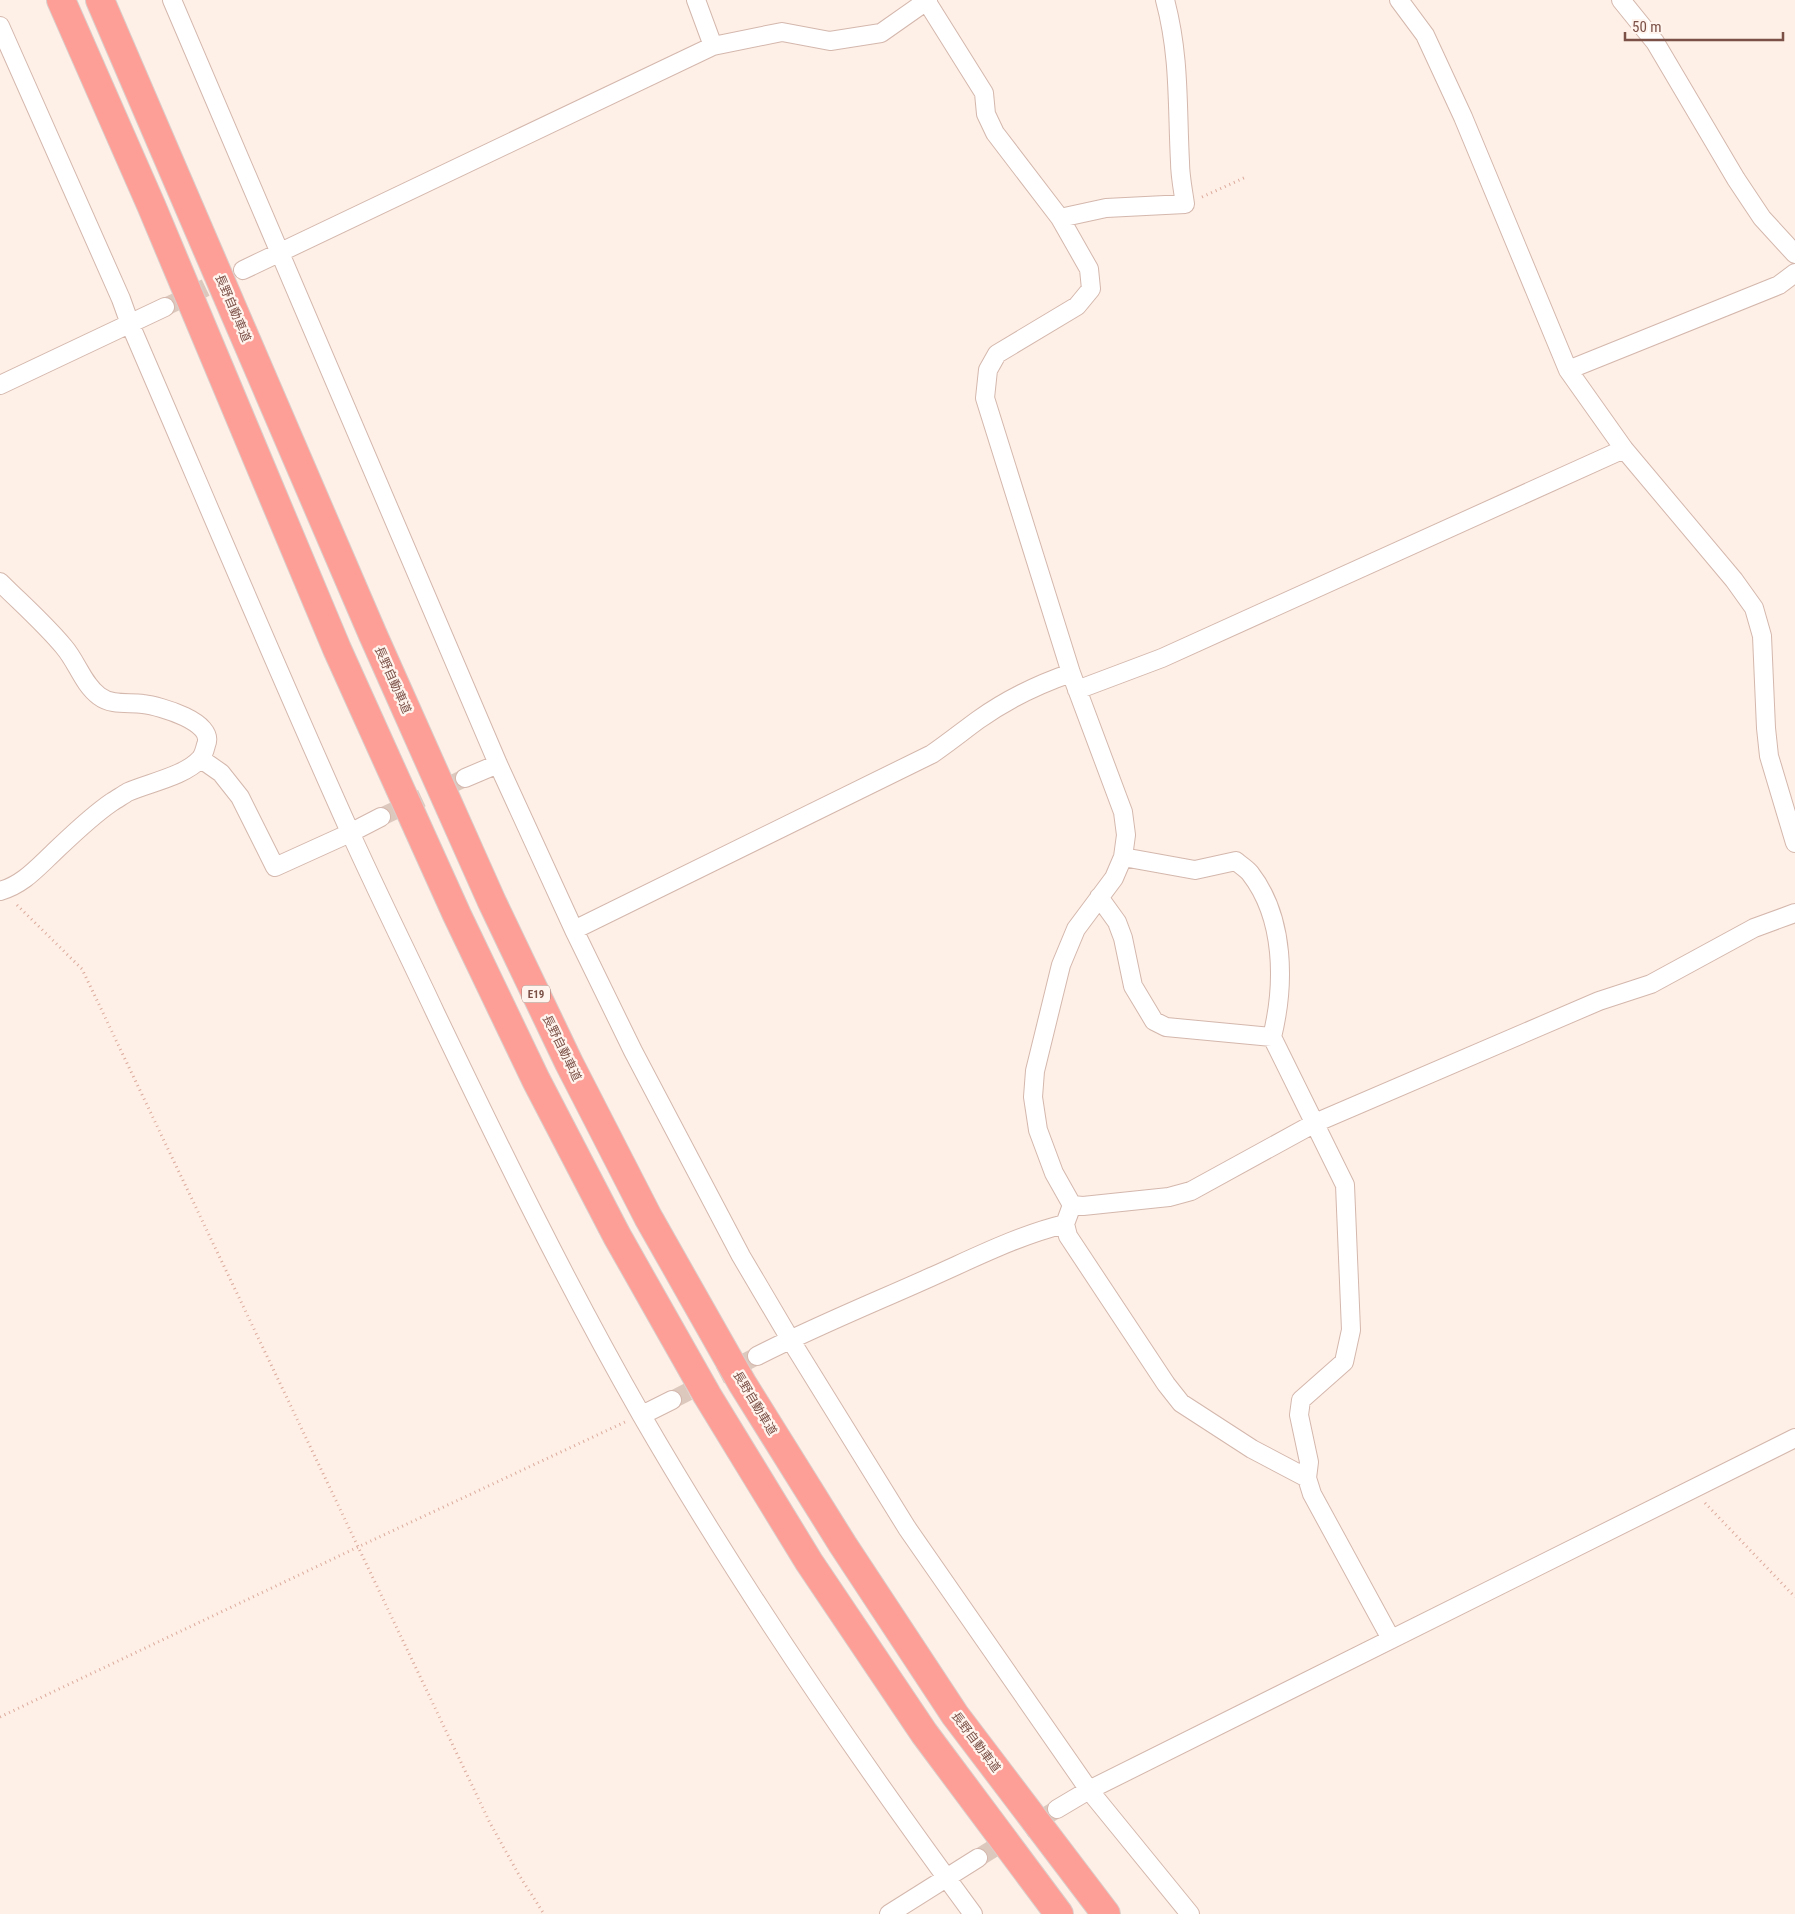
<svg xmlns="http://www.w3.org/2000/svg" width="1795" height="1914" font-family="'Roboto Condensed','Noto Sans JP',sans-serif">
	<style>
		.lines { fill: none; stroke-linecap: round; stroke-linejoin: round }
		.minor-tunnel { stroke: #ddc8be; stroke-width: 18; stroke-dasharray: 18 9; stroke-linecap: butt }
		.minor-casing { stroke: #d4b7ad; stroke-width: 20 }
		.motorway-casing { stroke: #dacecb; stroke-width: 30 }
		.path { stroke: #dcaa9d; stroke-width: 3; stroke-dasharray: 1 4; stroke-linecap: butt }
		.minor { stroke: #fff; stroke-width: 18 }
		.motorway { stroke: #fe9f97; stroke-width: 28 }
		.labels { text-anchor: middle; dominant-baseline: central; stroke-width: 4.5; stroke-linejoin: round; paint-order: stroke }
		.shield { fill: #fff5ee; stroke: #a38279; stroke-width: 1 }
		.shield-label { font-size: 11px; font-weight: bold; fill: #7b5047 }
		.street-label { font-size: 12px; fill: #7b5047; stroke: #fff5ee }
	</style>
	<rect width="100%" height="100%" fill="#fef0e6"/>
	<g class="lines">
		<path class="minor-tunnel" d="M165,307L243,270
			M381,817L465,778
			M672,1400L757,1356
			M978,1858L1057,1809"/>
		<g class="minor-casing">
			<path id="minor" d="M172,0L498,764L574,930L633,1051L741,1256L790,1339L907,1528L1089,1790L1190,1914
				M696,0L713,46
				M1399,0L1425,35L1463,117L1568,370L1624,449L1734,580L1754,608L1762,636L1766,728L1769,756L1795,843
				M1621,0L1655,42L1736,179L1762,218L1795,254
				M927,2L984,93L986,114L995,133L1060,218L1089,269L1091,289L1077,306L997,354L988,370L985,398L1071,673L1123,812L1126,835L1123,857L1114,878L1076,929L1061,965L1035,1071L1033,1097L1038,1130L1054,1173L1072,1205L1065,1224L1068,1236L1166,1384L1181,1403L1252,1449L1307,1478L1312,1494L1391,1639
				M0,26L121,299L130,324C203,493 274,663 350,832C377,892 407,952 435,1012C500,1148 567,1285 642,1416C742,1589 855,1754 973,1914
				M1060,218L1106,208L1185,204C1183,190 1180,176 1180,162C1177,105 1180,56 1165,0
				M243,270L713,46L782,32L830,41L881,33L928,0
				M1568,370L1779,285L1795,273
				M0,385L165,307
				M0,582C21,603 45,624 64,647C77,662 83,684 99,696C112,706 129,702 143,704C160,706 216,722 206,745C205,749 203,756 200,759C185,776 148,783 128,792C123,795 117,799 112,802C90,817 71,836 52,854C36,869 22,885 0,891
				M1077,690L1162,658L1624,449
				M201,759L221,773L240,797L275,867L350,833L381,817
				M465,778L498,764
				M1099,897L1117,922L1123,938L1133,986L1154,1021L1166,1027L1272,1037C1285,984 1285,918 1250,873C1246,868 1240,865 1236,861L1195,870L1123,857
				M574,930L932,754C948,743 963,731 978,720C1006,700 1039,684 1071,673
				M1272,1037L1345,1185L1351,1330L1344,1362L1301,1400L1299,1415L1309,1462L1307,1478
				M1072,1205L1083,1206L1169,1197L1191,1191L1315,1123L1599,1001L1651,984L1754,928L1795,913
				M757,1356C814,1327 873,1303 931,1277C974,1258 1019,1235 1065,1224
				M642,1415L672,1400
				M1057,1809L1089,1790L1795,1438
				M889,1914L978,1858"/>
		</g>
		<g class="motorway-casing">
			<path id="motorway" d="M61,0L151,205L337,649L457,915L536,1080L617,1236L707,1395L809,1562L924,1733L1059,1914
				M100,0L373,635L492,902L569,1063L648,1217L742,1383L843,1545L955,1715L1106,1914"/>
		</g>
		<path class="path" d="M1202,197L1246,177
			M17,905L82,969L490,1823L519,1875L544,1914
			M1705,1503L1795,1597
			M0,1717L358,1547L625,1422"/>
		<use href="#minor" class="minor"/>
		<use href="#motorway" class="motorway"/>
	</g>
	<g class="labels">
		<rect class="shield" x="522" y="985.5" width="28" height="17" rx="4"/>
		<g class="shield-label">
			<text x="536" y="994">E19</text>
		</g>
		<g class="street-label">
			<text transform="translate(233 308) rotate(67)">長野自動車道</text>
			<text transform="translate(393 680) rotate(66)">長野自動車道</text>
			<text transform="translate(562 1048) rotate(64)">長野自動車道</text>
			<text transform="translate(755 1403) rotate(59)">長野自動車道</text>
			<text transform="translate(976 1742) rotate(53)">長野自動車道</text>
		</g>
	</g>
	<path d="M1625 32v8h158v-8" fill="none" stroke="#7b5047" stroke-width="2.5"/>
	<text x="1632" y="32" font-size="15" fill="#7b5047" stroke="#fff5ee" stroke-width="4" paint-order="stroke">50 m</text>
</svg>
